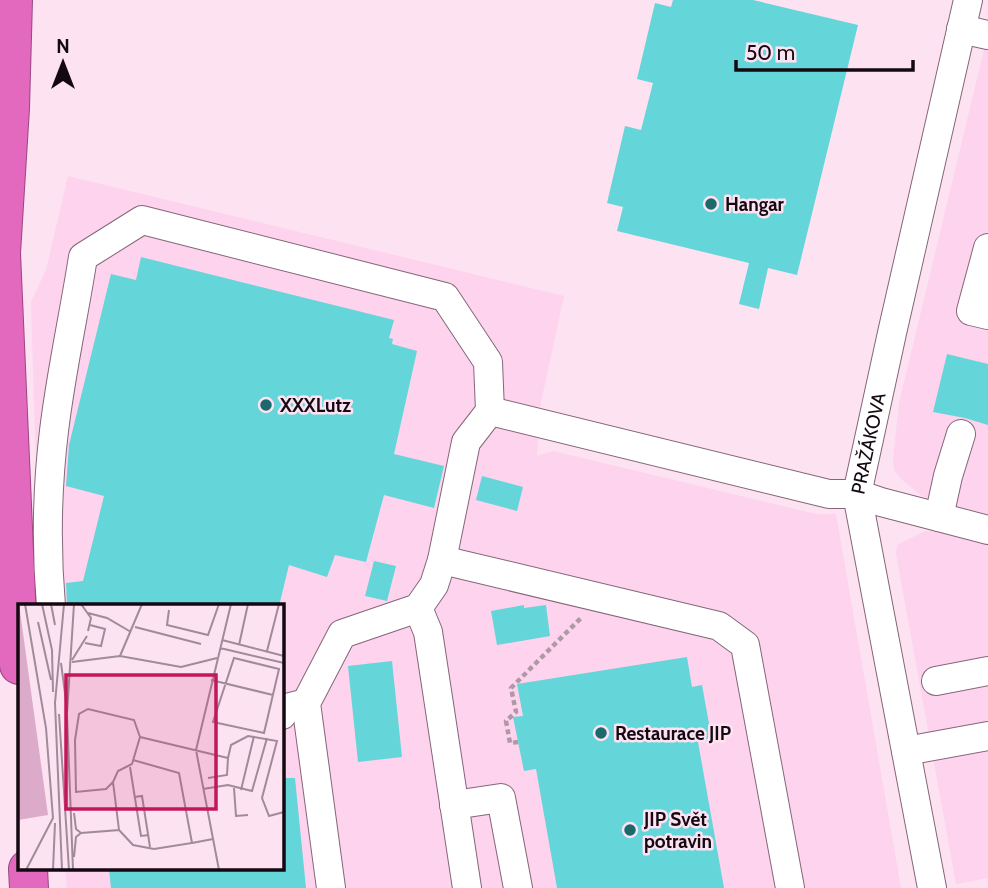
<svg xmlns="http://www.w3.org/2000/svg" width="988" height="888" font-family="Cabin,sans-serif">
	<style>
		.built { fill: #fdd3ed }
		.building { fill: #64d5d8 }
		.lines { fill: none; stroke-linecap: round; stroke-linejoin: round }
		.minor-casing { stroke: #846679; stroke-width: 30 }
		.highway-casing { stroke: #9a4781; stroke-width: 40 }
		.path { stroke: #af99a6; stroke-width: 4.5; stroke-dasharray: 5 3.5; stroke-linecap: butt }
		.minor { stroke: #fff; stroke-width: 28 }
		.highway { stroke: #e269bd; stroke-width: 38 }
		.poi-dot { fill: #1c696b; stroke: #fde2f2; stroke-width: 2.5 }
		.labels { text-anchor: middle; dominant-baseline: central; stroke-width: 5; stroke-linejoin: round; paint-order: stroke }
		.poi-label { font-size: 19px; font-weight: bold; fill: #140911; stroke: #fde2f2; text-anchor: start }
		.street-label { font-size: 19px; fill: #140911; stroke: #fde2f2 }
		.inset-road { fill: none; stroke: #a08b98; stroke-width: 2 }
		.view { fill: #c2185b; fill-opacity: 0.15; stroke: #c2185b; stroke-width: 3.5 }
		.inset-edge { fill: none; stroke: #140911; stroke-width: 3.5 }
	</style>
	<rect width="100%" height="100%" fill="#fde2f2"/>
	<path class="built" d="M988,33V878L956,884L896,554L897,545L925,531L943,532L981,515L923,497L901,479L894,470L893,459L899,403Z
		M68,176L564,296L541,402L537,456L553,451L816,514H836L901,888H67L65,869H282V606H40L31,302L46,270Z"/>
	<path class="building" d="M673,0H753L858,25L797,275L768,268L759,309L739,304L749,263L617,231L623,207L607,203L625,126L641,130L653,83L637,79L655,3L671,7Z
		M141,257L394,320L389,338L393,339L392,344L417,351L394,454L444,466L434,508L384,495L366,562L335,555L327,577L289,565L279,606H67L66,583L83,581L104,496L66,486L69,445L111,274L136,280Z
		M947,354L988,364V425L965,418L933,412Z
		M482,476L523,487L517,511L476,500Z
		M374,561L396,566L387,601L365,596Z
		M524,605V608L546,605L550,636L497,645L491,611Z
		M687,657L692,687L702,685L712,740L698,742L724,888H557L536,769L524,771L513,717L523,716L517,684Z
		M392,661L402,757L358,762L348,666Z
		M282,778H295L306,888H111L109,869H282Z"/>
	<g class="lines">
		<g class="minor-casing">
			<g id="minor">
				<path d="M961,29L988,35"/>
				<path d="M988,248L971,311L988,315"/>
				<path d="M490,411L829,494H857L881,502L988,530"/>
				<path d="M939,517L948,476L961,434"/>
				<path d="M442,560L719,626L745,645L790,888"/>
				<path d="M51,606C46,548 47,488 54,431C61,372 74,315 83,257L142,220L445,297L488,362L490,411L466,442L442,560L434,585L418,608L342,634L306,703L331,888"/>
				<path d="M418,608L428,632L467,888"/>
				<path d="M936,681L988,671"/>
				<path d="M282,715L286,708L306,703"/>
				<path d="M906,751L988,736"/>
				<path d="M454,805L501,798L518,888"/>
				<path id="s1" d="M932,888L857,494L892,333L968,0"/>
			</g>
		</g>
		<g class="highway-casing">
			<path id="highway" d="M13,0L10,108L1,253L19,665
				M28,869L29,888"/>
		</g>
		<path class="path" d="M518,742L510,743L506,721L516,712L511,688L581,618"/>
		<use href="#minor" class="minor"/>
		<use href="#highway" class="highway"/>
	</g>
	<g class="poi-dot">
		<circle cx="711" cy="204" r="7"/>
		<circle cx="266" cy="405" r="7"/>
		<circle cx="601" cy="733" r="7"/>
		<circle cx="630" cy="830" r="7"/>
	</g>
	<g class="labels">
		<g class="poi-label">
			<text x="725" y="204">Hangar</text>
			<text x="280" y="405">XXXLutz</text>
			<text x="615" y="733">Restaurace JIP</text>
			<text x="644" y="819">JIP Svět<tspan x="644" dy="22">potravin</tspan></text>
		</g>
		<g class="street-label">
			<text stroke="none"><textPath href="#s1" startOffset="453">PRAŽÁKOVA</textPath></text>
		</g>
	</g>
	<g transform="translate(18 604)">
		<rect width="266" height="266" fill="#fde2f2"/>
		<path d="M1,0L30,211L0,216V0Z" fill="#dbabc9"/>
		<path class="inset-road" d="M7,0L28,124L35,214L8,266M24,0L34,46L35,88M33,0L37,21M63,0L73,14L70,27M151,6L149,21L190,31L201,0M70,9L89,14L113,28M20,18L33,76M117,23L183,40M204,36L266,52M67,39L83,42L87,25L72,21M221,41L230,0M202,44L266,59M249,47L261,0M102,52L124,0M216,54L261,65L246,129L195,118ZM54,56L69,32M54,58L102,52L163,63L199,54M43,59L48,97M193,76L255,91M41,110L51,266M122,133L210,154L213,141L230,132L259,137L244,194L251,212L266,208M112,163L123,232L131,231M266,165V201M190,174L209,171L210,154M216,184L218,212L230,211M185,185L210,181L234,187L249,134M223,186L236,132M117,193L124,192L132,243M56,209L58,225L63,229M101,226L115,241L136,245L174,239L161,169L115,156M63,229L101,226L95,178L100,167L114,160L122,133L116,116L70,105L61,110L57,136L58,188L88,185L95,178M174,239L195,235M56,253L58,233L63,229M35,266L37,219M44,266L37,99L46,0M55,266L49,110L56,0M201,266L178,146L213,0"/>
		<path class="view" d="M48,71H198V205H48Z"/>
		<rect width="266" height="266" class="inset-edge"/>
	</g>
	<g transform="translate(63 63)" stroke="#fde2f2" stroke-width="5" paint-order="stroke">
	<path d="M0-5L12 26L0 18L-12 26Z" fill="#140911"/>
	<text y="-10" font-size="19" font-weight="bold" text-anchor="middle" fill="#140911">N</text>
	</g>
	<path d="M736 60v10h177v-10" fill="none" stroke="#140911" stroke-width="3.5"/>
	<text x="746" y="60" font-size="21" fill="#140911" stroke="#fde2f2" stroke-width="5" paint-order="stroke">50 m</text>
</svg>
